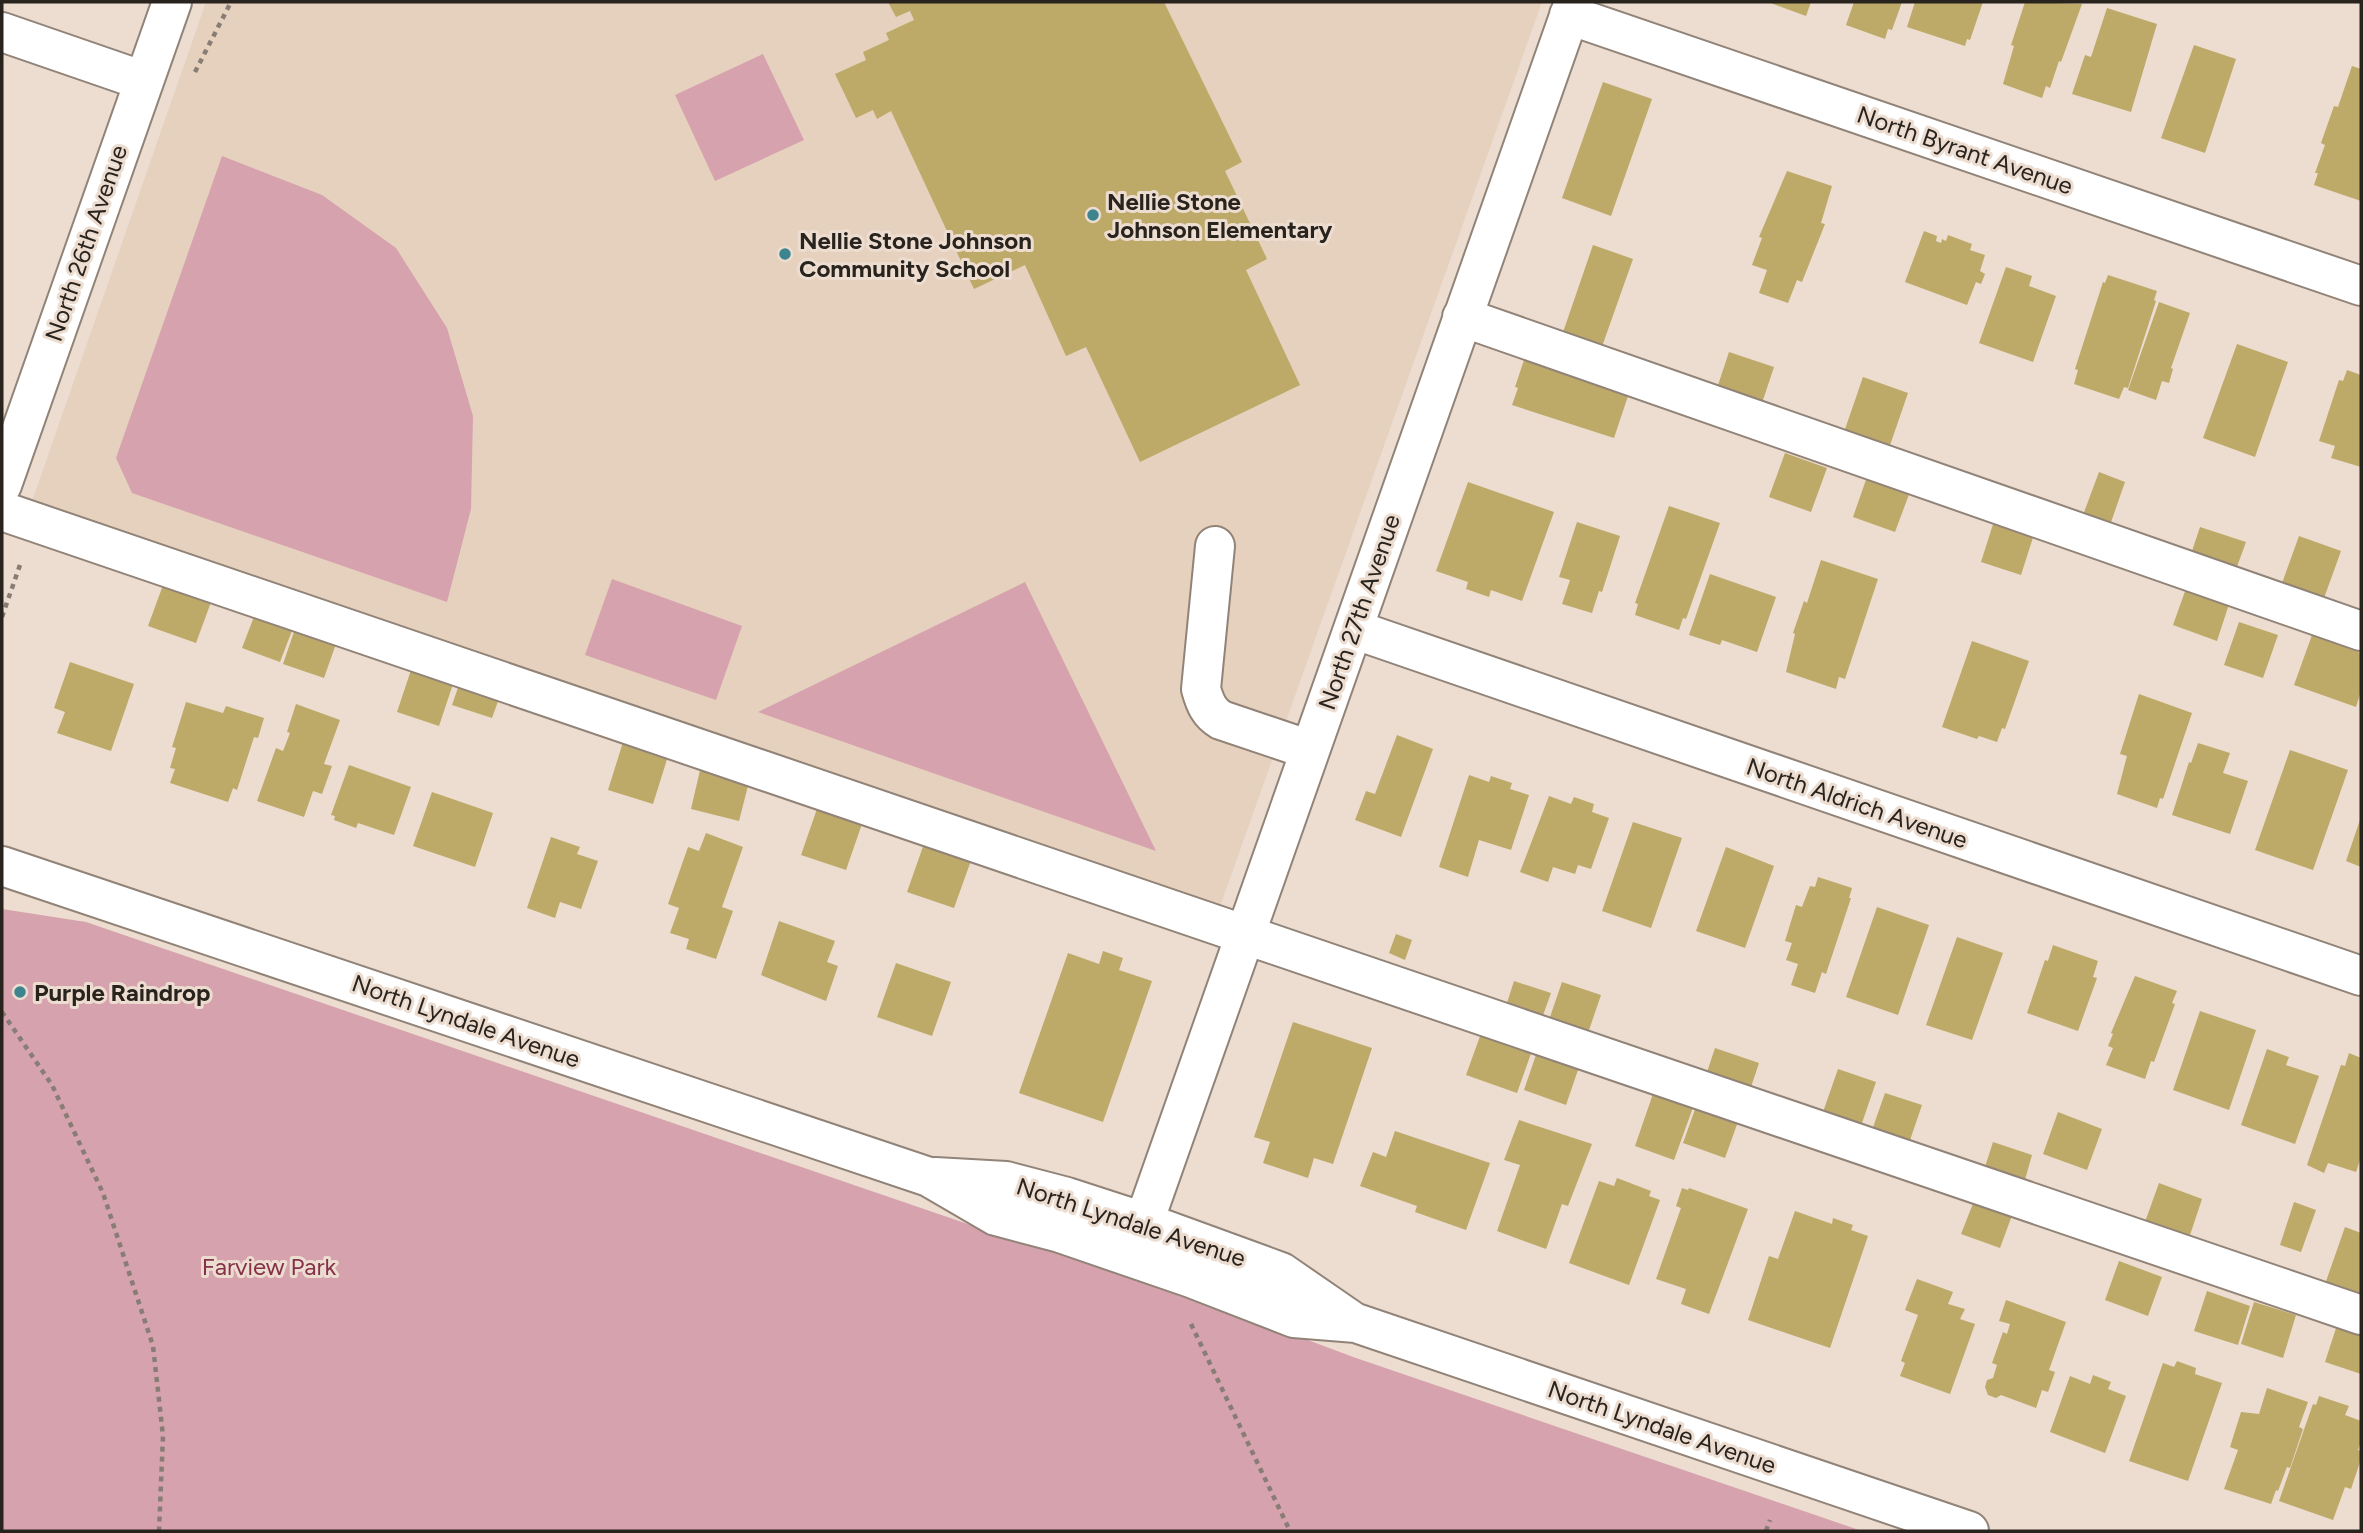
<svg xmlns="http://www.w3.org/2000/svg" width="2363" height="1533" font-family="Figtree,sans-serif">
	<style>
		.built { fill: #e6d1be }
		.green { fill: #d6a2ad }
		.building { fill: #bda968 }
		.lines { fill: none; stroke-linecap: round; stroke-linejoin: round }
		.minor-casing { stroke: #918377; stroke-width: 42 }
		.path { stroke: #877d74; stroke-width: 4.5; stroke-dasharray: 5 5; stroke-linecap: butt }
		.minor { stroke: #fff; stroke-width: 38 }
		.poi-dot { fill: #3e848f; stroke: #ecddd0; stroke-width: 2.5 }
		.labels { text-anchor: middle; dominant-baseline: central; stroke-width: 6; stroke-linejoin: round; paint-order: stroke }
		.street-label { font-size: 24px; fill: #29231e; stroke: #ecddd0 }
		.poi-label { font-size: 24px; font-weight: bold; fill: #29231e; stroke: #ecddd0; text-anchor: start }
		.park-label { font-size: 24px; fill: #85314a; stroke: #ecddd0 }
	</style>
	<rect width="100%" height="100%" fill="#ecddd0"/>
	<path class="built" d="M206,2H1542L1217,915L30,507Z"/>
	<path class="green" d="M763,54L804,140L715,181L675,95Z
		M222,156L322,195L396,248L447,328L473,416L471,509L447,602L132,493L116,458Z
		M612,579L742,626L716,700L585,655Z
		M1025,582L1156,851L758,712Z
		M2,909L86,922L991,1232L1036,1239L1356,1358L1862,1531H2Z"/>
	<path class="building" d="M888,2H1164L1242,162L1225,171L1267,259L1246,270L1300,385L1140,462L1086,347L1066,356L1025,265L974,289L891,111L877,119L873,110L856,118L835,74L866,60L863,52L889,40L886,33L914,20L910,11L896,17Z
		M1768,2H1811L1806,16Z
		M1854,2H1902L1892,30L1888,29L1885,39L1846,25Z
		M1915,2H1983L1970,40L1967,39L1965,46L1907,27Z
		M2025,2L2082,4L2061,62L2059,61L2050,88L2046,86L2042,98L2003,84L2014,46L2011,45Z
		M2107,8L2157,24L2131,112L2072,94L2085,55L2091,57Z
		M2194,45L2236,59L2205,153L2161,138Z
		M2352,66L2361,69V201L2314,185L2318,173H2315L2325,145L2321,143L2334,106L2338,107Z
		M1603,82L1652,99L1611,216L1562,198Z
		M1787,171L1832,186L1821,223L1825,224L1802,282L1797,280L1788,303L1759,293L1767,270L1752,265L1762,238L1759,237Z
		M1924,231L1937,236L1936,241L1941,243L1942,239L1946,241L1948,235L1972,244L1970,250L1985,255L1980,271L1985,274L1981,284L1976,282L1967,305L1905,282Z
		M1593,245L1633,259L1599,355L1560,341Z
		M2006,267L2032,276L2029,286L2056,296L2033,362L1979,343Z
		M2108,275L2157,291L2154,300L2156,301L2128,388L2124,387L2119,399L2074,384L2078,370L2075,369L2103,282L2105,283Z
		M2159,302L2190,313L2171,368L2173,369L2169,383L2162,381L2156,400L2128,390Z
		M2237,344L2288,362L2255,457L2203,438Z
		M1729,352L1774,367L1760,409L1715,394Z
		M1525,357L1630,390L1614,438L1512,405L1518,388L1515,387Z
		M2347,370L2361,375V467L2331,458L2335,446L2319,441L2339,380L2343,381Z
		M1863,377L1908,393L1888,451L1843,435Z
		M1785,453L1827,468L1811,512L1769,497Z
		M2099,472L2125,482L2110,525L2083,515Z
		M1868,474L1911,489L1895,532L1853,517Z
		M1468,482L1554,512L1522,601L1491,590L1489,597L1466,589L1468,582L1436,571Z
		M1669,506L1720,523L1686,619L1683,618L1679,630L1635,615L1638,604L1635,603Z
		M1995,518L2035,531L2021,575L1981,562Z
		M1577,522L1620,536L1602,592L1599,591L1592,613L1562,604L1570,580L1559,577Z
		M2200,527L2246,542L2235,572L2190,557Z
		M2299,536L2341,551L2323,601L2281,586Z
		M1821,560L1878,579L1845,679L1839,677L1836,689L1786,672L1795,634L1793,633L1804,601L1807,603Z
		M1710,574L1776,597L1757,652L1722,640L1720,645L1689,635Z
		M166,577L214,594L196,643L148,626Z
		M2188,583L2231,598L2217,641L2173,625Z
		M257,609L295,623L280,662L242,648Z
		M2239,622L2278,635L2263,678L2224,665Z
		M297,623L338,638L324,678L283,664Z
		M2312,635L2361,653V691L2356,707L2294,685Z
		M1972,641L2029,661L2005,729L2002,728L1997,742L1979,736L1977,739L1942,727Z
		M70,662L134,684L111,751L57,733L65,712L54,708Z
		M413,664L455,678L439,726L397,712Z
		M461,679L501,693L492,718L452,705Z
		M2139,694L2192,713L2163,799L2160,798L2157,808L2117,794L2127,756L2120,754Z
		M186,702L223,713L226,706L264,718L258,738L254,737L237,790L233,788L228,802L170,783L175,769L170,768L176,748L172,747Z
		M296,704L340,720L324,764L332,766L322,794L313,791L304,817L257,801L276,748L283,751L290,733L287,732Z
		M1397,735L1433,749L1401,837L1355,820L1366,791L1375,794Z
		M624,739L669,753L653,804L608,790Z
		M2198,743L2230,753L2223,773L2248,781L2230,834L2172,815L2189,762L2191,763Z
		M2290,750L2348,770L2313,870L2255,850Z
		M349,765L411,787L394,835L358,823L356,828L334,820L335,816L331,815Z
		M701,766L750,778L739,821L691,809Z
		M1469,775L1489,782L1491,776L1512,783L1510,789L1529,795L1511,850L1479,840L1468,877L1439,867Z
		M432,792L493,813L475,867L413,846Z
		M1549,796L1571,804L1574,797L1594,804L1592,812L1609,818L1591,869L1578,865L1575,874L1553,867L1548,882L1520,872Z
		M818,806L863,821L846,870L801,855Z
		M2361,817V867L2346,861Z
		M1633,822L1682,838L1651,928L1602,911Z
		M706,833L743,847L722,907L733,911L716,959L686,949L689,939L670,933L679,908L668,904L688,847L699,851Z
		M551,837L580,847L577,854L598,861L581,909L560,902L555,918L527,908Z
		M926,838L973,855L954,908L907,892Z
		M1726,847L1774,866L1745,948L1696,931Z
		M1818,877L1852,888L1849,898H1851L1826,974L1822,972L1815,993L1791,985L1798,964L1786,960L1792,943L1785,941L1796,905L1802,907L1810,886L1815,887Z
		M1877,907L1929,925L1898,1015L1846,997Z
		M779,921L835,941L827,962L838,966L826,1001L761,975Z
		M1396,934L1412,940L1405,960L1389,953Z
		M1957,937L2003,953L1972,1040L1926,1025Z
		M2053,945L2098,961L2093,977L2097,978L2078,1031L2027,1013L2045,960L2048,961Z
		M1103,951L1123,958L1119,970L1152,981L1103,1122L1019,1093L1068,953L1099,964Z
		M896,963L951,982L932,1036L877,1017Z
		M2135,976L2177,991L2172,1003L2175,1004L2154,1062L2151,1061L2145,1079L2106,1065L2113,1048L2108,1046L2113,1034L2111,1033Z
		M1514,981L1551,993L1542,1018L1506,1006Z
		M1562,982L1601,995L1588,1033L1549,1020Z
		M2200,1011L2256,1030L2229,1110L2173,1090Z
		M1293,1022L1372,1048L1333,1164L1314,1158L1308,1178L1263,1163L1270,1142L1254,1137Z
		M1483,1028L1534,1045L1517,1093L1466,1075Z
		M1715,1048L1759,1063L1749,1093L1705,1078Z
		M2267,1049L2289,1057L2286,1065L2319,1076L2295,1144L2241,1125Z
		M1537,1052L1579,1067L1566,1105L1524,1090Z
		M2349,1053L2361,1058V1157L2356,1172L2328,1163L2324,1173L2307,1165L2341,1065L2345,1066Z
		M1838,1069L1876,1082L1861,1126L1823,1112Z
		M1655,1088L1695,1102L1674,1160L1635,1146Z
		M1885,1093L1922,1105L1908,1146L1871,1133Z
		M1698,1101L1740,1116L1725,1158L1683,1143Z
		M2058,1112L2102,1129L2087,1170L2043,1154Z
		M1519,1120L1592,1144L1568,1206L1562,1204L1546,1249L1497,1231L1520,1165L1504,1160Z
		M1395,1131L1490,1163L1466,1230L1415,1212L1417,1206L1360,1186L1373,1152L1386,1157Z
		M1993,1142L2032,1155L2024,1183L1984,1170Z
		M1617,1178L1651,1191L1649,1196L1660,1200L1629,1285L1569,1263L1599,1181L1614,1186Z
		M2159,1183L2202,1199L2189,1238L2145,1222Z
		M1682,1188L1688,1190L1689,1188L1748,1209L1709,1314L1681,1304L1686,1289L1656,1279L1681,1208L1676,1206Z
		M1976,1196L2014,1210L2000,1248L1961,1234Z
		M2294,1202L2316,1210L2301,1252L2280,1245Z
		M1795,1211L1832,1224L1833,1218L1853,1225L1851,1230L1868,1236L1830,1348L1748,1320L1769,1256L1778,1259Z
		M2345,1227L2361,1233V1300L2324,1287Z
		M2119,1261L2162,1277L2148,1316L2105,1300Z
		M1917,1279L1953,1292L1948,1304L1965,1309L1960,1319L1975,1324L1950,1394L1900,1376L1905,1363L1901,1361L1918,1315L1905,1310Z
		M2207,1291L2250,1306L2238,1345L2194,1331Z
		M2006,1300L2066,1322L2049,1370L2055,1372L2048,1392L2042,1390L2036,1408L2001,1395L1996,1398L1988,1395L1985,1387L1987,1380L1993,1378L1997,1365L1992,1363L2003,1332L2007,1334L2010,1324L1999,1321Z
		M2254,1302L2296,1315L2283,1358L2241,1344Z
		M2339,1319L2361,1326V1374L2325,1362Z
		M2177,1361L2196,1368L2195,1374L2222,1383L2188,1481L2129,1461L2163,1363L2174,1367Z
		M2093,1375L2111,1382L2108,1389L2126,1396L2105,1453L2050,1432L2070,1376L2090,1384Z
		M2267,1388L2308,1402L2299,1427L2303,1429L2290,1468L2287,1467L2278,1491L2276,1490L2271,1504L2224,1489L2238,1450L2230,1447L2241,1412L2259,1414Z
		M2319,1396L2349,1406L2345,1415L2361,1421V1441L2358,1450L2361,1451V1459L2351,1489L2345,1487L2333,1520L2279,1501L2313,1404L2316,1405Z"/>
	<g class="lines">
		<g class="minor-casing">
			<path id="minor" d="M1569,15L2361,286
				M2,32L144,81
				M1462,317L2361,631
				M2,485L172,2
				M2,511L2361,1315
				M1215,546L1201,689C1205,703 1209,713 1221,720L1310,750
				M1353,629L2361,976
				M2,866L929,1177L996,1216L1060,1233L1191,1278L1294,1318L1356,1323L1969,1531
				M935,1177L1006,1181L1067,1197L1144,1222L1281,1272L1355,1323
				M1144,1222L1574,2"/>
		</g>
		<path class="path" d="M195,72L231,2
			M2,617L21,562
			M2,1012L52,1085L103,1193L153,1346L163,1436L159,1531
			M1191,1324L1290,1531
			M1766,1531L1770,1520"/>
		<use href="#minor" class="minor"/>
	</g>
	<g class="poi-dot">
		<circle cx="1093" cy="215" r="7"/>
		<circle cx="785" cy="254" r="7"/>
		<circle cx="20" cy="992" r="7"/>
	</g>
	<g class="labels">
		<g class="street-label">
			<text transform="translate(1965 150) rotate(19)">North Byrant Avenue</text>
			<text transform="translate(86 243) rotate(-71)">North 26th Avenue</text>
			<text transform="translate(1359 612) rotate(-71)">North 27th Avenue</text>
			<text transform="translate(1857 803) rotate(19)">North Aldrich Avenue</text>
			<text transform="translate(466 1021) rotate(19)">North Lyndale Avenue</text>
			<text transform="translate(1131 1222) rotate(18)">North Lyndale Avenue</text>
			<text transform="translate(1662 1427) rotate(19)">North Lyndale Avenue</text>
		</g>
		<g class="poi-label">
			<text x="1107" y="201">Nellie Stone<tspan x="1107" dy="28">Johnson Elementary</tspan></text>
			<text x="799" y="240">Nellie Stone Johnson<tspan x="799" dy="28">Community School</tspan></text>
			<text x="34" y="992">Purple Raindrop</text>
		</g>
		<g class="park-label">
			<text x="269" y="1266">Farview Park</text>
		</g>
	</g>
	<rect width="2363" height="1533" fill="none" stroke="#29231e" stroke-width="7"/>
</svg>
